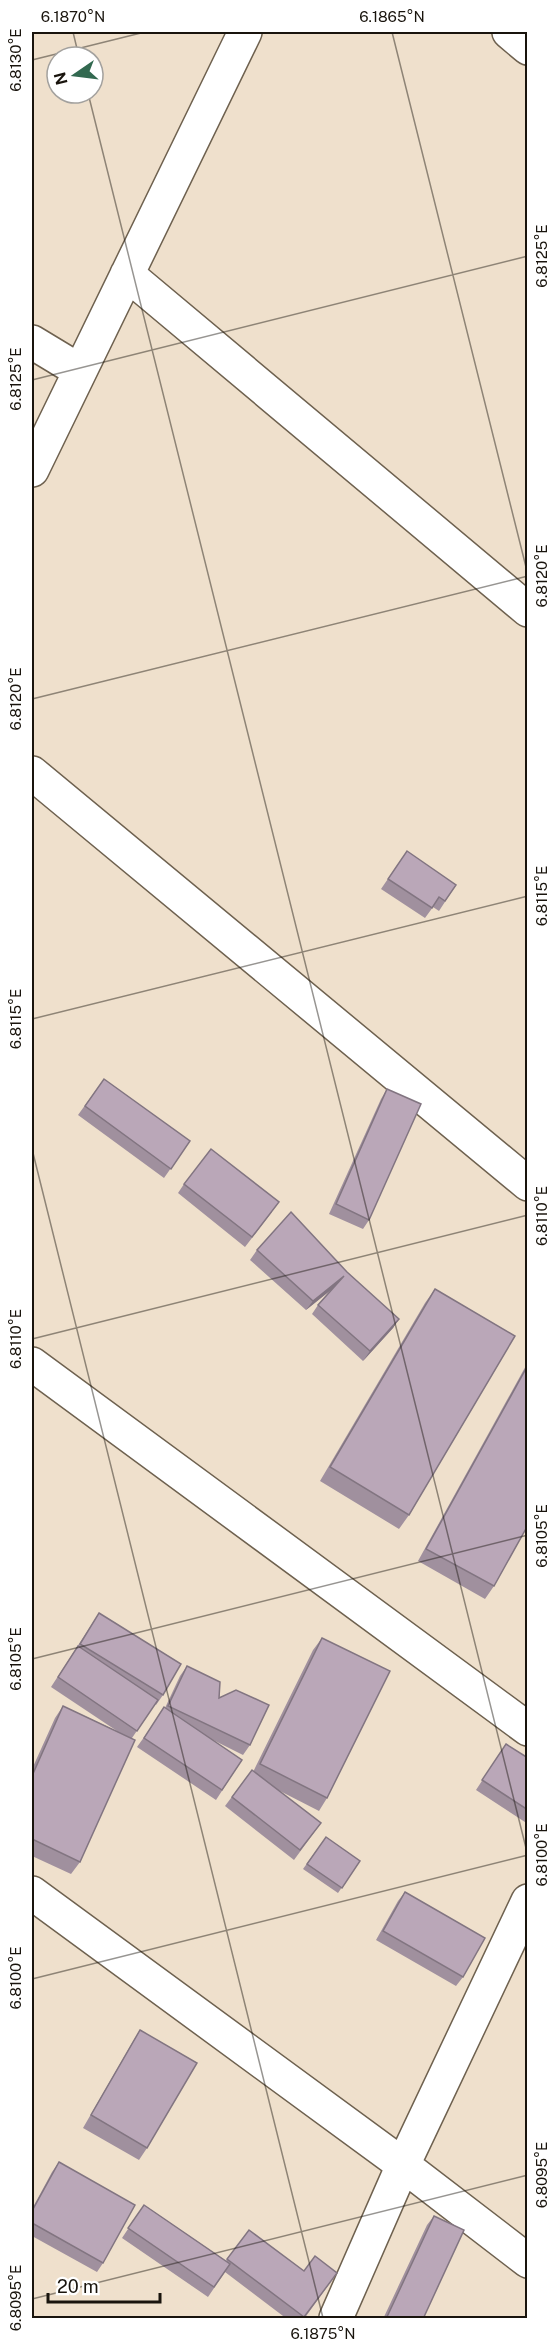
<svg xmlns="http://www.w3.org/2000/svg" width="559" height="2350" font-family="'Public Sans',sans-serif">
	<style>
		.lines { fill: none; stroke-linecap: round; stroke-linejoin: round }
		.minor-casing { stroke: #6e614f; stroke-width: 36 }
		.minor { stroke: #fff; stroke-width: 33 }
		.wall { fill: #a0909e }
		.shaded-wall { fill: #827581 }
		.building { fill: #baa7b8; stroke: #827581; stroke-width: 1.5 }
		.ticks { fill: none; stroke: #19140d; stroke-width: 1.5; stroke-opacity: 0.45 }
		.neatline { fill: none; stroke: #19140d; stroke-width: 2 }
		.ticks-label { font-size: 15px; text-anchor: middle; fill: #19140d }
	</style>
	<rect width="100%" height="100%" fill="#efe0cc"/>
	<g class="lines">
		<g class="minor-casing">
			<path id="minor" d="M509,32L528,48
				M127,274L528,610
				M32,342L80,371
				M32,470L245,32
				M32,773L528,1184
				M32,1364L528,1729
				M32,1893L403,2165L528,2261
				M336,2318L403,2165L528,1901"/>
		</g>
		<use href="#minor" class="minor"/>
	</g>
	<path class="wall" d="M407,851L456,885L439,911L433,907L425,918L381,889Z
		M104,1079L190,1141L164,1178L78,1115Z
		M387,1089L369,1220L363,1229L329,1214L381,1099Z
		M184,1184L272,1212L245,1247L178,1193Z
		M291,1212L347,1272L399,1319L393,1328L363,1361L312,1314L318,1305L331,1290L306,1310L250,1260L257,1250Z
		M435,1289L409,1515L399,1529L320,1481L425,1303Z
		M528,1362V1525L494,1586L485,1599L418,1561Z
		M99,1613L163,1695L156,1705L155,1704L132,1738L80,1862L71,1874L32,1856V1769L55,1718L63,1706L117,1731L51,1687Z
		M322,1638L327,1798L319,1811L278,1790L321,1823L294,1860L225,1806L252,1770L253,1772L313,1650Z
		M187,1666L219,1698L250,1745L243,1755L211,1739L242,1760L216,1800L137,1747L165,1708L180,1676Z
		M506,1744L528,1758V1824L476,1790Z
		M326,1837L360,1861L338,1893L303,1869Z
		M405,1892L463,1977L456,1986L376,1940L398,1901Z
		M140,2030L147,2148L139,2160L83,2128L132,2043Z
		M59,2162L103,2263L97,2272L32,2236V2209L52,2172Z
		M144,2205L226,2261L249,2230L304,2271L337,2273L304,2319H287L225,2272L208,2297L122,2238Z
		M434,2216L423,2319H383L427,2225Z"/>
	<path class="shaded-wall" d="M344,1276L337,1285L306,1310L313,1301Z
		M399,1319L393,1328L363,1361L370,1351Z"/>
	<path class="building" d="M407,851L456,885L445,901L439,897L432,908L388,879Z
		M104,1079L190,1141L171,1169L85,1106Z
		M387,1089L421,1104L369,1220L336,1204Z
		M211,1149L279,1202L252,1237L184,1184Z
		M291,1212L347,1272L399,1319L370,1351L318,1305L344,1276L313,1301L257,1250Z
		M435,1289L515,1336L409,1515L330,1467Z
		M528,1365V1525L494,1586L426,1549Z
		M99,1613L181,1664L163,1695L80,1644Z
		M322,1638L390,1671L327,1798L260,1764Z
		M78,1646L158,1700L137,1731L58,1677Z
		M187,1666L220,1682L219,1698L236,1690L269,1705L250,1745L168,1706Z
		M63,1706L135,1740L80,1862L32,1839V1776Z
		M164,1707L242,1760L222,1790L144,1738Z
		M506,1744L528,1758V1810L482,1780Z
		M252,1770L321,1823L300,1850L232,1797Z
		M326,1837L360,1861L342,1888L307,1864Z
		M405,1892L485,1938L463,1977L383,1931Z
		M140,2030L197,2063L147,2148L91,2115Z
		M59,2162L135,2205L103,2263L32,2223V2211Z
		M144,2205L230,2264L214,2287L128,2228Z
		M434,2216L464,2230L423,2319H386Z
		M249,2230L304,2271L315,2256L337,2273L304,2317L227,2259Z"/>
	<path class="ticks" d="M73,32L79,57M392,32L528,575M32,60L145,32M88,93L528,1856M32,380L528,256M32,699L528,576M32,1019L528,896M32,1149L323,2318M32,1339L528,1215M32,1659L528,1535M32,1979L528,1855M32,2299L528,2175"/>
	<rect width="559" height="2350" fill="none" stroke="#ffffff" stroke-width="66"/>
	<g transform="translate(75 75) rotate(256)"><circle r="28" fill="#ffffff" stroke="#a3a19e" stroke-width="1.5"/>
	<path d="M0-4.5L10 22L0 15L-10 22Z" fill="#326950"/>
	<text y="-9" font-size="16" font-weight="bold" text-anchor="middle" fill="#19140d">N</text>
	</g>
	<path d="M48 2293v9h112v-9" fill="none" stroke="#19140d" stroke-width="3"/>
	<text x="57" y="2293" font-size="18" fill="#19140d" stroke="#ffffff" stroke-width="4.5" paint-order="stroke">20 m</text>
	<rect x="33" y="33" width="493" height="2284" class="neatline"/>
	<g class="ticks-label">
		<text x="73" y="22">6.1870°N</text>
		<text x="392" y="22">6.1865°N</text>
		<text transform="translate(16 60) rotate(-90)" y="5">6.8130°E</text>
		<text transform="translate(542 256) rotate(-90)" y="5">6.8125°E</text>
		<text transform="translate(16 379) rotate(-90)" y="5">6.8125°E</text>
		<text transform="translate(542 576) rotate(-90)" y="5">6.8120°E</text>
		<text transform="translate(16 699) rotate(-90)" y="5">6.8120°E</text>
		<text transform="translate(542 896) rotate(-90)" y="5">6.8115°E</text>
		<text transform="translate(16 1019) rotate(-90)" y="5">6.8115°E</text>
		<text transform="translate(542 1216) rotate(-90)" y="5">6.8110°E</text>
		<text transform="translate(16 1339) rotate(-90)" y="5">6.8110°E</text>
		<text transform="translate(542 1536) rotate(-90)" y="5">6.8105°E</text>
		<text transform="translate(16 1659) rotate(-90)" y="5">6.8105°E</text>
		<text transform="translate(542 1855) rotate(-90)" y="5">6.8100°E</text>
		<text transform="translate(16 1978) rotate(-90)" y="5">6.8100°E</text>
		<text transform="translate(542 2175) rotate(-90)" y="5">6.8095°E</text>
		<text transform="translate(16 2298) rotate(-90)" y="5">6.8095°E</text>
		<text x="323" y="2339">6.1875°N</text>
	</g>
</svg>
